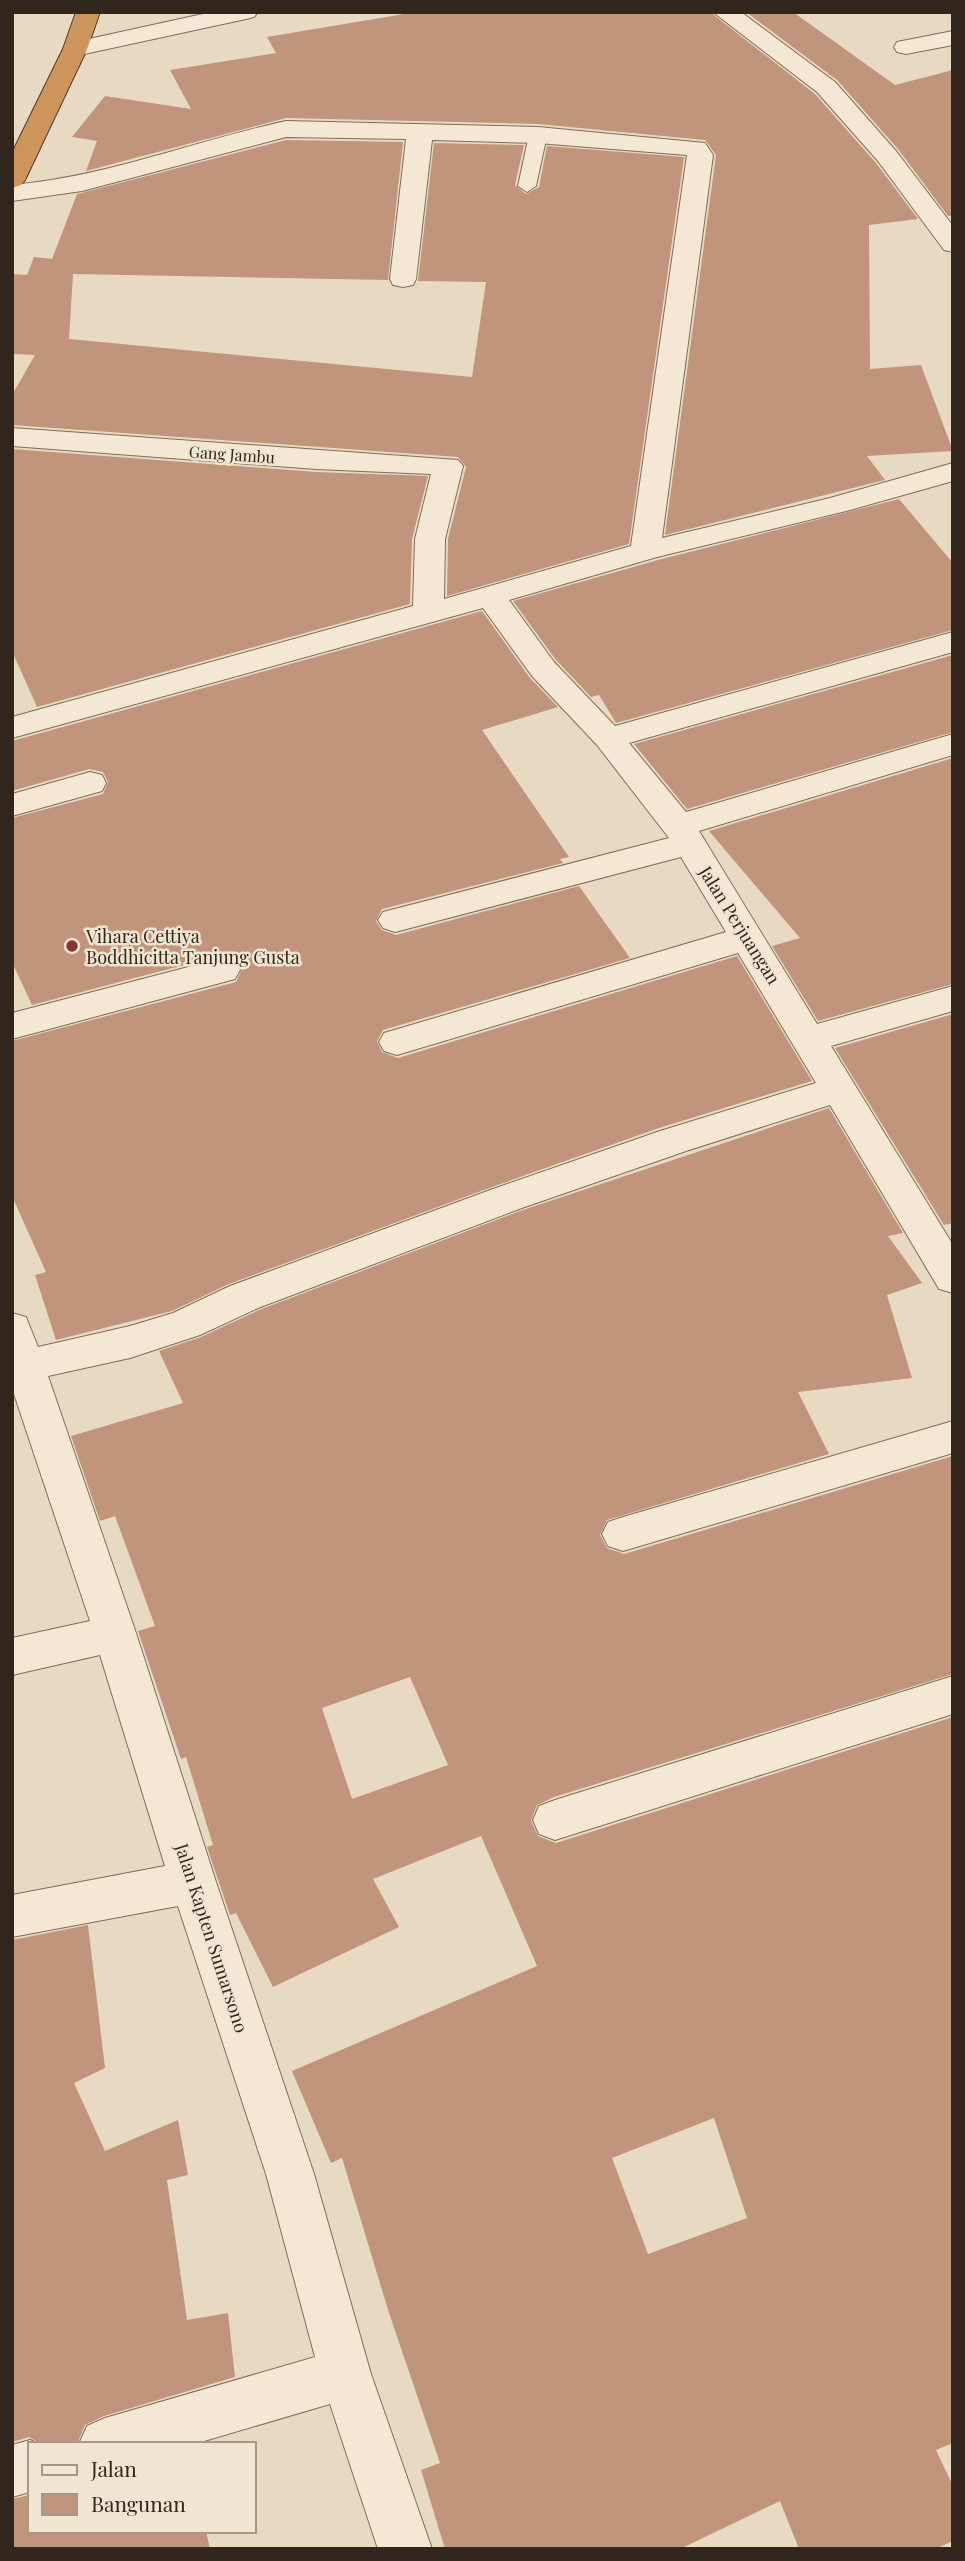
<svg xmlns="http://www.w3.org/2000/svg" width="965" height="2561" font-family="'Playfair Display',serif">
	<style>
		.building { fill: #c1957c; fill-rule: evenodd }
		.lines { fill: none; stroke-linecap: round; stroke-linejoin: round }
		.lane-casing { stroke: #7f6c5b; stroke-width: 2 }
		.street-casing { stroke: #7f6c5b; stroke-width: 2 }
		.highway-casing { stroke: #4d3b2f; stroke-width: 2 }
		.lane { fill: #f4e8d4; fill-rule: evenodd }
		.street { fill: #f4e8d4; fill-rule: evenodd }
		.highway { fill: #ce955b; fill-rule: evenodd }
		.poi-dot { fill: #873338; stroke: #f0e5d0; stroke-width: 2.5 }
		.labels { text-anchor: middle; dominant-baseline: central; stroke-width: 5; stroke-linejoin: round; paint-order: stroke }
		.far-street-label { font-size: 16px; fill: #31261e; stroke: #f0e5d0 }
		.street-label { font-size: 18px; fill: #31261e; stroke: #f0e5d0 }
		.poi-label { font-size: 18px; fill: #31261e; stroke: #f0e5d0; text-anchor: start }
	</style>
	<rect width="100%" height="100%" fill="#e8dac2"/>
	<path class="building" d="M416,12H710L815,94L876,163L918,219L869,225L870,369L921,365L953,451L867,456L885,480L665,535L716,155L705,140L538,124L286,118L86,171L97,141L72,137L105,96L191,109L170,70L276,53L267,37Z
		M746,12H793L895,85L953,70V215L948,216L898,149L837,80Z
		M286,140L403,142L388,280L73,274L69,339L472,377L486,282L418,281L434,143L524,145L515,185L526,194L539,187L547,146L684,157L629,544L447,596L448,539L466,467L458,457L12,425V395L35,355L12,354V274L27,275L34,257L52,259L77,194Z
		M12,449L316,472L428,476L412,539L410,604L37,707L12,651Z
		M899,499L953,563V630L616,723L599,695L591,697L556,660L513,601L658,560Z
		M482,611L530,678L558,707L482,730L569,857L560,859L563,863L382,909L376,921L382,930L396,935L579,886L630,958L383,1030L377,1041L382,1052L398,1058L737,956L812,1081L659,1128L492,1187L229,1284L172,1311L56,1340L35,1275L46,1272L12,1196V1041L236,982L242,969L236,958L222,955L32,1005L12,962V818L103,794L108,782L103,772L89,769L12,791V741Z
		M953,655V732L687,809L634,744Z
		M953,758V984L818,1021L772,946L800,938L709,831Z
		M953,1014V1223L944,1225L835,1048Z
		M829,1108L903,1233L888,1236L922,1283L887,1295L912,1378L798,1392L829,1454L607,1520L600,1535L607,1548L624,1554L953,1456V1674L554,1797L537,1805L531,1821L538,1836L556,1843L953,1717V2443L936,2450L953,2486V2541L935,2549H799L780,2501L680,2549H445L421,2470L440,2463L389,2313L342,2158L331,2163L292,2071L537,1966L481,1836L373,1879L399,1927L273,1987L236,1913L230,1915L207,1847L213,1845L186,1757L181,1759L138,1631L155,1626L115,1516L100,1521L71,1436L183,1403L159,1351L201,1337L259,1310L520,1211ZM410,1677L448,1765L352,1799L322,1708ZM714,2118L747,2218L648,2254L612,2158Z
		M88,1925L105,2068L74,2083L105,2151L178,2120L188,2175L167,2180L187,2320L228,2313L235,2377L104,2416L85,2425L77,2444H41L29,2437L12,2442V1940Z
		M30,2495V2531H206L210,2549H12V2499Z"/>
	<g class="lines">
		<g class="lane-casing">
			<path id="lane" d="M538,129L547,135L536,186L527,192L518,186L529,135Z"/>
		</g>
		<g class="street-casing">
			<path id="street" d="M212,12H258L254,17L246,19L75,56L66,54L63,49L66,44L75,42Z
				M713,12H741L835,82L896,151L953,226V252L944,250L878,161L817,92Z
				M953,31V45L906,54L897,52L894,47L897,42Z
				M286,121L538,127L705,143L713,155L662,538L830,498L953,463V481L850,510L657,557L509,600L554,662L615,726L953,632V652L629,743L686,812L953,734V755L699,831L817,1024L953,986V1011L831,1046L953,1245V1293L939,1289L830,1105L686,1151L519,1209L258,1308L200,1335L130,1358L48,1376L136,1633L216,1882L314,2174L371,2374L432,2549H378L330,2404L194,2444H79L87,2426L105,2418L315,2357L266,2174L178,1906L12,1937V1895L165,1866L100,1655L12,1675V1638L90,1621L12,1388V1313L26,1317L38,1347L130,1326L173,1313L230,1286L493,1189L660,1131L816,1083L738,953L397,1055L384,1051L379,1042L384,1033L726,932L681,857L395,932L383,928L378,920L383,912L669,838L597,745L532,676L483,608L12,738V717L413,606L415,539L431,474L316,469L12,446V428L458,460L463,466L445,539L444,599L631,546L687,155L538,143L432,140L416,279L413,285L403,287L393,285L390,279L406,139L286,137L82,191L12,201V185C106,177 194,141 286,121Z
				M90,772L102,775L106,783L102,791L12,816V794Z
				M223,958L235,961L240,970L235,979L12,1039V1013Z
				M953,1421V1453L623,1551L608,1546L602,1534L608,1522L623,1517Z
				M953,1676V1714L555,1840L539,1834L533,1820L539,1806L555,1800Z
				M30,2440L39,2444H30V2492L12,2497V2445Z"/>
		</g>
		<g class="highway-casing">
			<path id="highway" d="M76,12H100L87,49L25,180L21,185L12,188V153L63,49Z"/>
		</g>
		<use href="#lane" class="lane"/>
		<use href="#street" class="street"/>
		<use href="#highway" class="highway"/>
	</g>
	<circle class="poi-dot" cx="72" cy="946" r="7"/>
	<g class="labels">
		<g class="far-street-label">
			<text transform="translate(232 454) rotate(4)">Gang Jambu</text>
		</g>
		<g class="street-label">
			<text transform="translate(740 925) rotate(58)">Jalan Perjuangan</text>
			<text transform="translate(212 1938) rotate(72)">Jalan Kapten Sumarsono</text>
		</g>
		<g class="poi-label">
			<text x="86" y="936">Vihara Cettiya<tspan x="86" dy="21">Boddhicitta Tanjung Gusta</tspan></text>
		</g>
	</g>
	<rect width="965" height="2561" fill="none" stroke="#31261e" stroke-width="28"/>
	<rect x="28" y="2442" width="228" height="91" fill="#f0e5d0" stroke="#a49989" stroke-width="2"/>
	<rect x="42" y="2465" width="35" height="10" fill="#f4e8d4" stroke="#a49989" stroke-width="2"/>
	<text x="91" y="2477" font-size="21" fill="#31261e">Jalan</text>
	<rect x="42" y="2494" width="35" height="21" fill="#c1957c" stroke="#a49989" stroke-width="2"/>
	<text x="91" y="2512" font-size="21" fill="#31261e">Bangunan</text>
</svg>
